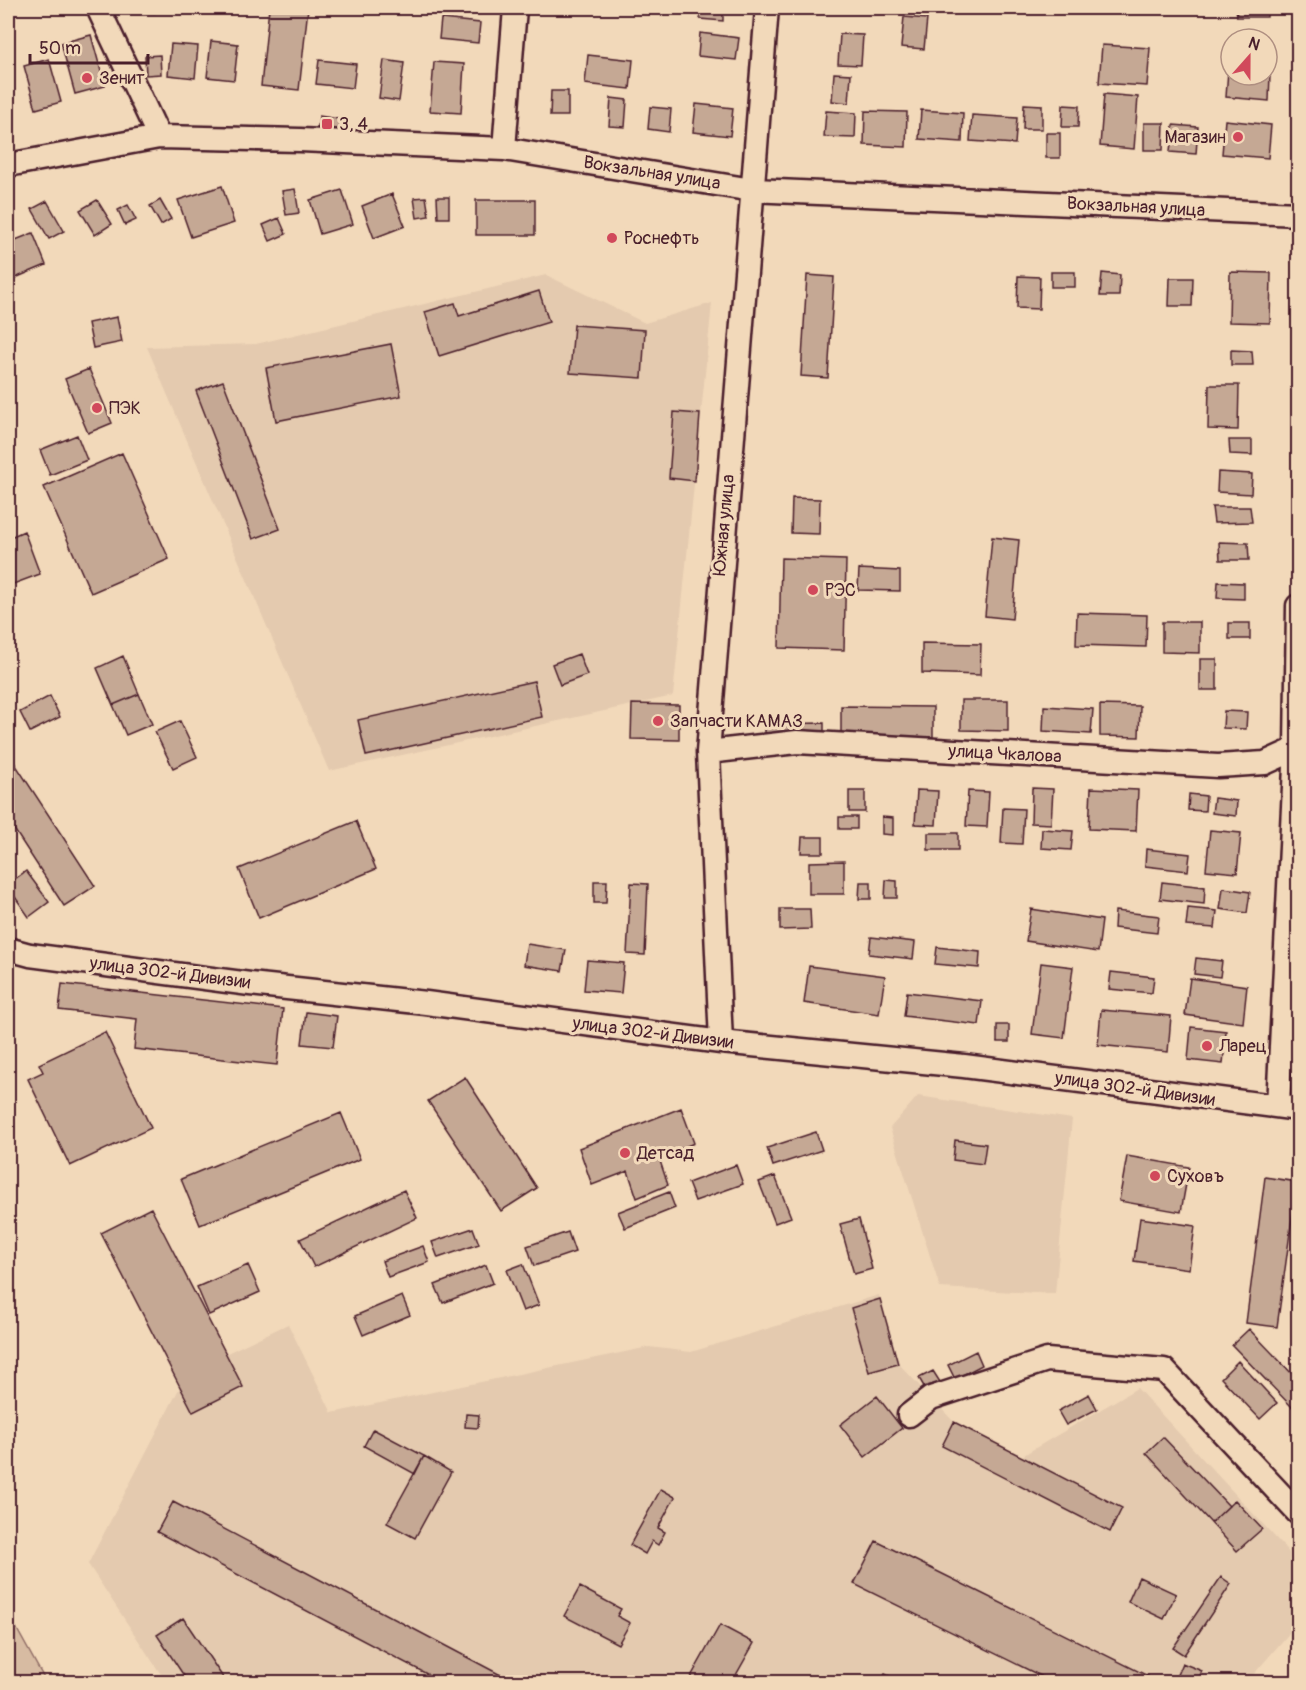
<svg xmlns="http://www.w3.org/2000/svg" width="1306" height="1690" font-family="Pangolin,sans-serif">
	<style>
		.built { fill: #e4caaf }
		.green { fill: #d7bba2; stroke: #906d66; stroke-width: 1.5 }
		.building { fill: #c5a894; stroke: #4a1f2b; stroke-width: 1.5 }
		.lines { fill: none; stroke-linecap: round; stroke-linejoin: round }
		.minor-casing { stroke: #4a1f2b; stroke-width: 27 }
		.minor { stroke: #f2d9ba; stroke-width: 22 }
		.poi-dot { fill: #d1495b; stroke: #f2d9ba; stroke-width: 2 }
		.labels { text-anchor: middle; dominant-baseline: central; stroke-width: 6; stroke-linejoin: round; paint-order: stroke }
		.poi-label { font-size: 18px; fill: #4a1f2b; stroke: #f2d9ba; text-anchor: start }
		.street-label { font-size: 18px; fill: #4a1f2b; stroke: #f2d9ba }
	</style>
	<rect width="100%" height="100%" fill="#f2d9ba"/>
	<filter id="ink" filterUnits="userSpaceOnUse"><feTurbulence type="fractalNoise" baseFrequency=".0167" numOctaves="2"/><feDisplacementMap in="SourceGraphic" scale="12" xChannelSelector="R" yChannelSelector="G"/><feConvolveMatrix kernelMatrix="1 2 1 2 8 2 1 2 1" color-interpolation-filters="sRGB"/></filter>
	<g filter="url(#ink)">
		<path class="built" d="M546,275L645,323L712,303L673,696L329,771L147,347L256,344Z
			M918,1096L1072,1119L1055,1294L940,1288L890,1128Z
			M879,1295L899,1364L954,1422L1022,1456L1137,1388L1298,1562V1623L1247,1682H166L88,1564L180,1387L193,1412L242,1388L225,1354L288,1324L332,1413L649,1347L691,1352Z"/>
		<path class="green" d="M8,1613L46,1682H8Z"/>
		<path class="building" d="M128,8H156L155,13L128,11Z
			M269,8H308L299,90L261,86Z
			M700,8H723V21L700,19Z
			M1236,8H1267V17H1237Z
			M904,17L927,19L924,49L901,47Z
			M441,19L480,23L478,43L439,39Z
			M700,33L739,38L736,60L698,56Z
			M840,34L863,35L861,65L838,64Z
			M91,35L105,86L75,94L61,43Z
			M1233,36H1266V39H1233Z
			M211,41L238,44L234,80L207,77Z
			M171,44L198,46L195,78L168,75Z
			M1102,45L1150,48L1147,86L1099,83Z
			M160,55L161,74L146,75L145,56Z
			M588,55L633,60L630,89L585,84Z
			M49,59L61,102L36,109L24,66Z
			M319,60L356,64L353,88L316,84Z
			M384,60L404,63L399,101L379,98Z
			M434,62L464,64L461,113L430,111Z
			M1228,70L1231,71V75L1270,74L1269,101L1226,97Z
			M834,73L851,74L849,103L832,101Z
			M8,82L15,110L8,111Z
			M551,91H568V116H550Z
			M1104,94L1138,97L1134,149L1100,146Z
			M611,98L627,100L625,127L609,126Z
			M696,104L733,108L730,136L693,132Z
			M1024,104L1042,105V129H1023Z
			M1063,105L1079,106L1078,127H1062Z
			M650,107L671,109L669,132L648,129Z
			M921,110L963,113L962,142L919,139Z
			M826,111L856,113L855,138L824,137Z
			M865,111L907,112L906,147L864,145Z
			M972,115L1017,118L1015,144L970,141Z
			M319,116L345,120V131L318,128Z
			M1225,120L1271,125L1268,158L1222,154Z
			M1144,123H1164L1163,150H1144Z
			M1173,125L1198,127L1196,154L1170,152Z
			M1046,133H1060V158H1046Z
			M222,186L234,223L191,237L178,200Z
			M295,189L299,213L286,215L282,191Z
			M342,190L353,224L320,234L310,200Z
			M392,194L405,226L374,238L362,206Z
			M426,197L429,216L417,218L414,198Z
			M437,197H449V218H438Z
			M97,200L112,224L95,235L80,210Z
			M160,200L171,219L161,225L150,206Z
			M476,200H535V235H476Z
			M47,201L64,231L49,239L32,209Z
			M128,205L136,220L125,225L118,210Z
			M279,218L286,234L270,241L263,225Z
			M33,233L46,265L8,281V243Z
			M1051,272H1075V287H1051Z
			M1230,272L1271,273L1270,323L1229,322Z
			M1102,273L1120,275L1119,296H1100Z
			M807,275L834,277L828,378L801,376Z
			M1018,276L1040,277L1039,309L1017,308Z
			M1170,278H1193L1192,306H1169Z
			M539,291L549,322L439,356L425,312L455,303L459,316Z
			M117,317L122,342L93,348L88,323Z
			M574,325L645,330L642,378L570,373Z
			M391,344L401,396L276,421L266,368Z
			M1231,350L1252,351L1253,365H1231Z
			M89,369L112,423L88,433L65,379Z
			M223,381L280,529L253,539L196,391Z
			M1209,385H1239L1238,430L1208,429Z
			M674,412L700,414L695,481L669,478Z
			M77,435L87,460L50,475L40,450Z
			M1229,440H1252V455L1230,454Z
			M122,453L169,559L91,593L44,487Z
			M1218,472L1252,474L1251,494L1217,492Z
			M792,498L820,499L819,534L791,533Z
			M1212,507H1250L1252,522L1214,523Z
			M24,531L40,574L8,586V538Z
			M992,537L1019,540L1012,619L985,616Z
			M1219,542L1248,543L1249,560H1220Z
			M781,558L846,560L844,650L779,648Z
			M859,569L900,571V591L858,590Z
			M1218,582L1244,583V599L1217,598Z
			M1077,613L1147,615L1146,647L1076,645Z
			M1162,622H1200V653L1162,652Z
			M1229,623H1250V639H1229Z
			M922,643L981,644L980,675L922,673Z
			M579,654L587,675L560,685L552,664Z
			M123,656L139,694L113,705L97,668Z
			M1200,659H1217V690H1200Z
			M534,681L542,717L366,756L358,720Z
			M139,694L152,724L126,735L113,705Z
			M50,696L60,717L30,732L20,712Z
			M961,700H1008V731L961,730Z
			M632,704L679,705V740L631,739Z
			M1100,705L1140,706L1139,737L1100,736Z
			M841,706L933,707V737L841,735Z
			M1044,706L1093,709L1091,734L1043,731Z
			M1224,711L1247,712L1246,729L1223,728Z
			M180,721L197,757L173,768L155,732Z
			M824,723V738L765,740V724Z
			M8,753L95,886L64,906L8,820Z
			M1032,788L1053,789L1051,824L1031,823Z
			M1091,788L1138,790L1136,831L1089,829Z
			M917,790L938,791L936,825L915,824Z
			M849,791H865V812H849Z
			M968,791L989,792L987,827L966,826Z
			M1189,794L1206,796L1205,811L1188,810Z
			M1214,798L1237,801L1236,816L1212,813Z
			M1003,808L1024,809L1022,844L1001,843Z
			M839,817H857V829H839Z
			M882,817L893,818V835L882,834Z
			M356,821L376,869L259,918L239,869Z
			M1042,829L1073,831L1071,850L1041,848Z
			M1210,830L1241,833L1237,873L1206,870Z
			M928,833H958V850H928Z
			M802,837H823V853H801Z
			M1146,849L1190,854L1188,871L1145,866Z
			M844,861V894H809V862Z
			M26,871L49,902L29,917L8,887V884Z
			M886,880L897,881V898H885Z
			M594,881H607L606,903H594Z
			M860,882H871V899H859Z
			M1162,882L1205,887L1204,904L1160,899Z
			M631,883L648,884L645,955L627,954Z
			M1223,888L1250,892L1247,913L1220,909Z
			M1188,908L1217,911L1215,928L1186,926Z
			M780,909H810L811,929L780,930Z
			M1031,909L1102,920L1098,952L1026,941Z
			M1115,911L1159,916L1157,933L1114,928Z
			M871,937L915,942L913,959L869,954Z
			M527,944L566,950L562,971L524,965Z
			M937,947L980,952L979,968L935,964Z
			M1196,958L1222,961L1220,977L1194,974Z
			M587,960L624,963L621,993L584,990Z
			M1041,963L1073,967L1064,1038L1032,1034Z
			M809,966L885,976L879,1014L804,1003Z
			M1111,972L1154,977L1152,993L1109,989Z
			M1190,978L1247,986L1243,1023L1185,1015Z
			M62,984L283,1009L277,1065L134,1049L137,1019L59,1010Z
			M907,992L982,1001L979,1025L904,1016Z
			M1101,1010L1171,1016L1168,1052L1098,1045Z
			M306,1012L337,1016L333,1047L302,1044Z
			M997,1025H1009V1042H997Z
			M1191,1027L1226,1031L1223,1064L1188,1060Z
			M105,1032L151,1128L70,1166L28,1079L43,1072L39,1064Z
			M465,1077L537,1188L501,1211L428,1101Z
			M681,1108L694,1143L659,1158L668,1185L637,1198L628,1171L592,1185L579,1148Z
			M341,1113L360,1159L200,1225L181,1179Z
			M816,1132L822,1150L773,1166L767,1148Z
			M955,1140L986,1144L983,1164L953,1160Z
			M1127,1156L1189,1167L1181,1212L1119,1201Z
			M736,1165L743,1184L695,1201L688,1183Z
			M775,1176L791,1217L775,1223L759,1182Z
			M1265,1177L1297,1182L1277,1327L1246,1323Z
			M404,1190L417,1218L314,1267L300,1239Z
			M669,1192L675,1208L625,1228L618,1212Z
			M151,1208L243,1387L193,1412L101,1233Z
			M1140,1218L1195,1226L1189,1269L1134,1261Z
			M859,1219L872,1269L854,1274L840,1224Z
			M473,1228L479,1244L438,1258L432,1242Z
			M568,1232L575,1252L534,1266L527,1246Z
			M423,1246L429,1262L388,1277L382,1261Z
			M523,1264L539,1305L523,1311L507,1270Z
			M248,1265L260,1292L209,1315L197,1287Z
			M486,1265L493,1283L443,1303L435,1285Z
			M402,1296L410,1315L363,1335L355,1316Z
			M880,1299L898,1364L869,1372L851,1308Z
			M1249,1329L1298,1380V1401L1292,1407L1232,1345Z
			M976,1351L982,1365L955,1379L948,1365Z
			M1238,1361L1277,1403L1260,1419L1221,1378Z
			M933,1371L940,1382L926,1390L919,1378Z
			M1089,1394L1097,1409L1066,1425L1058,1411Z
			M877,1396L902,1428L865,1457L840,1425Z
			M466,1414L479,1415L478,1428L465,1427Z
			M954,1422L1122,1508L1110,1532L942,1446Z
			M373,1429L424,1456L415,1474L364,1446Z
			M1163,1437L1229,1506L1211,1523L1146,1453Z
			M424,1456L451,1472L415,1538L387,1523Z
			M661,1489L675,1497L658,1528L665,1532L658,1545L652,1541L645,1554L630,1545Z
			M1235,1500L1262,1529L1237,1551L1211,1523Z
			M173,1502L514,1682H442L157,1532Z
			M876,1541L1148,1676L1145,1682H1053L854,1584Z
			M1139,1577L1176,1594L1164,1619L1128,1602Z
			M1221,1577L1231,1584L1184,1655L1173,1648Z
			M580,1587L621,1609L617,1616L630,1623L618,1644L564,1616Z
			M183,1618L226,1682H188L157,1635Z
			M720,1625L754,1643L732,1682H688Z
			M1182,1663L1202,1671L1197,1682H1174Z
			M885,1674L901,1682H880Z"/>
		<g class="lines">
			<g class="minor-casing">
				<path id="minor" d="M98,8L159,137
					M504,149L515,8
					M8,165L159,137L300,140L504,149L752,190L1298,214
					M708,752L797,742L1218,766L1265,763L1298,748
					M8,949L30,955L250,984L426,1003L721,1042L964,1066L1298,1109
					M721,1042L708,752L767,8
					M1278,1106L1296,747L1298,606
					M909,1415L931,1398L1047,1360L1164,1370L1298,1513"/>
			</g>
			<use href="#minor" class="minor"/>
		</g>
	</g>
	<g class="poi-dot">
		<circle cx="87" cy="78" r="6"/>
		<rect x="321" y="118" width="12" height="12" rx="3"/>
		<circle cx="1238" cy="137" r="6"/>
		<circle cx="612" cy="238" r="6"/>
		<circle cx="97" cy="408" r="6"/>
		<circle cx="813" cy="590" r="6"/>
		<circle cx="658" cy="721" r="6"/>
		<circle cx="1207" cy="1046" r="6"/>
		<circle cx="625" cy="1153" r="6"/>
		<circle cx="1155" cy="1176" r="6"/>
	</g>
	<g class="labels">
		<g class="poi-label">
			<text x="99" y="78">Зенит</text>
			<text x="339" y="124">3, 4</text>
			<text x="1226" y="137" text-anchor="end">Магазин</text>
			<text x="624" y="238">Роснефть</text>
			<text x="109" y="408">ПЭК</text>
			<text x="825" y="590">РЭС</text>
			<text x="670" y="721">Запчасти КАМАЗ</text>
			<text x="1219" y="1046">Ларец</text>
			<text x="637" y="1153">Детсад</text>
			<text x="1167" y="1176">Суховъ</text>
		</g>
		<g class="street-label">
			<text transform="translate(652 173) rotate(9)">Вокзальная улица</text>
			<text transform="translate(1136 207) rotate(3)">Вокзальная улица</text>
			<text transform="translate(724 525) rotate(-85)">Южная улица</text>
			<text transform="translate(1005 754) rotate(3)">улица Чкалова</text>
			<text transform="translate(170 973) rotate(7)">улица 302-й Дивизии</text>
			<text transform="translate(653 1033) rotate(7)">улица 302-й Дивизии</text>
			<text transform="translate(1135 1089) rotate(8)">улица 302-й Дивизии</text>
		</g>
	</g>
	<rect width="1306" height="1690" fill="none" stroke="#f2d9ba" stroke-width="30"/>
	<rect x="15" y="15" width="1276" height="1660" fill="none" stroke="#4a1f2b" stroke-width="2" filter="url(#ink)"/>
	<g transform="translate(1249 57) rotate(21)"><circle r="28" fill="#f2d9ba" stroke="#af8f81" stroke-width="1.5"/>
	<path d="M0-4.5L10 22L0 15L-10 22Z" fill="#d1495b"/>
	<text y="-9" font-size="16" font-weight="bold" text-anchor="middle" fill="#4a1f2b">N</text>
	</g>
	<path d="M30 54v9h118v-9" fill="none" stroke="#4a1f2b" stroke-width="3"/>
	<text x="39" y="54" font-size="18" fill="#4a1f2b" stroke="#f2d9ba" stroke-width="4.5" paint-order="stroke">50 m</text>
</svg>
